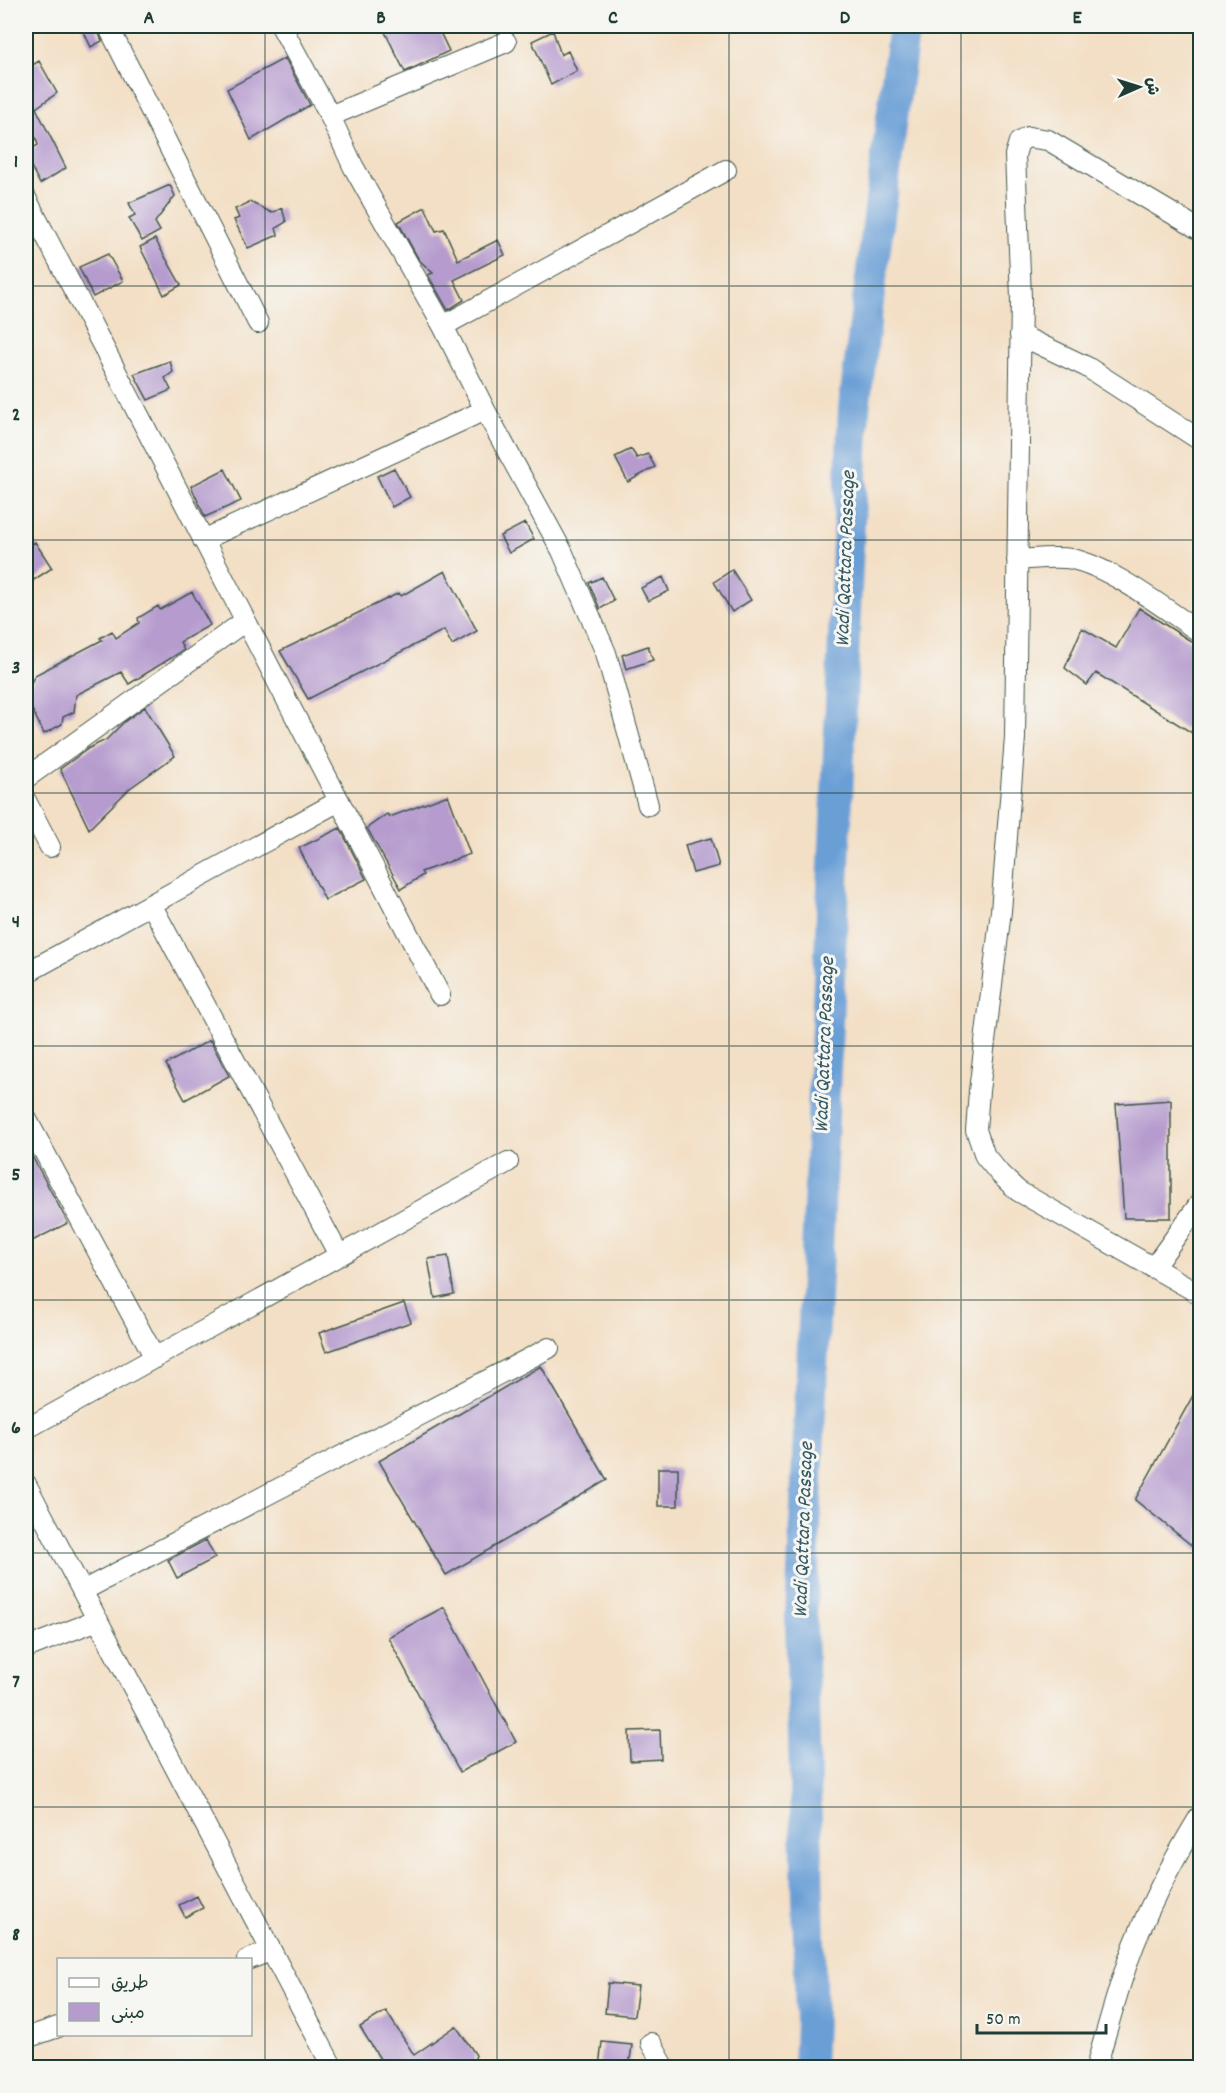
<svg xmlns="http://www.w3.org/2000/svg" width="1226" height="2093" font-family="Dekko,'Playpen Sans Arabic',sans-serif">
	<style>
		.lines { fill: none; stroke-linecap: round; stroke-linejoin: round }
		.river { stroke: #6a9fd6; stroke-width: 32 }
		.building { fill: #b59bce }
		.minor-casing { stroke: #3f554a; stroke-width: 22 }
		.minor { stroke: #fff; stroke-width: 20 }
		.grid { fill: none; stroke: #1f3d34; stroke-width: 1.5; stroke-opacity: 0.55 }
		.labels { text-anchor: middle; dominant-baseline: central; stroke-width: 6; stroke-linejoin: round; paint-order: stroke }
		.water-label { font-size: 21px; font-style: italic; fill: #365a65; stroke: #f6f6f2 }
		.neatline { fill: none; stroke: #1f3d34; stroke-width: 2 }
		.grid-label { font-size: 20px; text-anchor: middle; font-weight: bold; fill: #1f3d34 }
	</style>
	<rect width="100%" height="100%" fill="#f6f6f2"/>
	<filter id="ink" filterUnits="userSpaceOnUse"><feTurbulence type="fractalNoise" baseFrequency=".0167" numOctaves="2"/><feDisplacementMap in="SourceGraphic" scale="12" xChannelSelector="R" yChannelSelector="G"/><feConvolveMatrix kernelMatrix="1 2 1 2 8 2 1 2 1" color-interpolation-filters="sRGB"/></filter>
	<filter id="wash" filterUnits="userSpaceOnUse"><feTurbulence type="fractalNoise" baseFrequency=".008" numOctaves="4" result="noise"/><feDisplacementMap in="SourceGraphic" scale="24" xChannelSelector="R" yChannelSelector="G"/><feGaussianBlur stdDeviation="1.35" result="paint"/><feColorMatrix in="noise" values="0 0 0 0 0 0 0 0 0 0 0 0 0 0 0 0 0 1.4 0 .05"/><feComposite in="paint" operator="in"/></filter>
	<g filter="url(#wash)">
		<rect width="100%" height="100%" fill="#f3dfc5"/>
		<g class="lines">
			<path class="river" d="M809,2068L811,2022L801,1618L854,408L904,26"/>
		</g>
		<g id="blocks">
			<path class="building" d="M81,26H96L102,41L91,47Z
				M382,26H437L449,51L405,72Z
				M553,31L561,55L568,51L577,71L551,85L532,41Z
				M285,58L310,105L251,140L227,89Z
				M39,61L57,93L36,108L66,168L40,184L26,157V152L38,145L28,113L26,115V69Z
				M170,185L175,196L155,222L160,231L142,241L129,218L135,215L129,203Z
				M250,202L272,213L282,208L286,222L276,228L278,235L248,248L234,220L239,218L235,209Z
				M425,207L436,231L444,229L458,260L498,240L505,255L454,280L464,300L448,310L428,275L433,273L419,260L398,222Z
				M155,239L181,285L164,295L140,247Z
				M108,254L123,281L93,297L79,267Z
				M170,361L173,372L165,378L171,390L148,400L134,374Z
				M631,449L637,458L648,454L655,467L628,482L615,457Z
				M394,468L410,497L392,507L377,476Z
				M225,469L241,501L205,517L191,486Z
				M525,523L534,539L509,553L500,536Z
				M35,542L52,568L26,585V547Z
				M732,570L751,600L732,612L714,582Z
				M445,571L477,631L452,645L444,630L308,699L280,651L399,593L401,596Z
				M602,577L614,601L600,609L589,583Z
				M663,577L669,591L648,601L641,588Z
				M192,592L210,625L180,642L184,650L129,684L121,672L76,695L74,712L63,717L62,724L44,734L26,697V688L30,685L35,675L102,640L100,638L112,631L116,638L139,623L138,618L158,606L160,610Z
				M1139,608L1200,647V738L1096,673L1087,685L1065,668L1082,628L1116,648Z
				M648,646L653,660L626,669L622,655Z
				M145,707L175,756L130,788L89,829L60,769L89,748L106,740L124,722Z
				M448,795L470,854L421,872L423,875L401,889L367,828L387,814L390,817Z
				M340,828L366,879L325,900L299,848Z
				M711,838L719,866L693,873L685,845Z
				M210,1040L229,1076L185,1100L166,1064Z
				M1171,1100V1218H1124L1116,1104Z
				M26,1145L68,1223L26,1244Z
				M448,1256L454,1294L435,1298L428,1259Z
				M404,1303L411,1322L326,1352L319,1333Z
				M541,1366L607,1480L446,1575L379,1461Z
				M1200,1383V1552L1135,1500Z
				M658,1468H678V1506H658Z
				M206,1540L215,1558L177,1578L168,1560Z
				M444,1607L516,1742L460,1772L388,1637Z
				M660,1730L661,1759L630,1761L629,1731Z
				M197,1896L203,1908L185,1917L179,1905Z
				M608,1983L638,1986L634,2016L605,2013Z
				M386,2011L414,2055L456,2026L476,2055L472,2067H385L360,2027Z
				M602,2042L632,2045L629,2067H599Z"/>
		</g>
	</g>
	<g filter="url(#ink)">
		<use href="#blocks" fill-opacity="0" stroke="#3f554a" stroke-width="1.5"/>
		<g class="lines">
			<g class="minor-casing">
				<path id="minor" d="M108,26L258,323
					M281,26L330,116L353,166L443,326L485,410L562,551L606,653L648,805
					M330,116L506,42
					M26,198L440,995
					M1200,230L1048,140L1028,137L1019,142L1015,155L1021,297L1015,738L1001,911L979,1091L976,1130L985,1156L1000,1174L1018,1191L1200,1294
					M443,326L726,170
					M1020,335L1087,367L1200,440
					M203,540L485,410
					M1017,560C1034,559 1055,556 1072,559C1111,567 1166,610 1200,632
					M26,778L245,621
					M26,801L50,847
					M151,904L339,1255
					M26,973L339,801
					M26,1118L155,1358
					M1153,1268L1200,1203
					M26,1429L508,1162
					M26,1484L333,2068
					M82,1591L549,1348
					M26,1648L98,1620
					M247,1960L271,1951
					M26,2038L58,2027
					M651,2043L665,2068
					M1096,2068C1106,2032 1116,1996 1128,1961C1146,1910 1172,1862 1200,1816"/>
			</g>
			<use href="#minor" class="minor"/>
		</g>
	</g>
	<path class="grid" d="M265,26V2068M497,26V2068M729,26V2068M961,26V2068M26,286H1200M26,540H1200M26,793H1200M26,1046H1200M26,1300H1200M26,1553H1200M26,1807H1200"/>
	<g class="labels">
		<g class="water-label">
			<text transform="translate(847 559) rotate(-88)">Wadi Qattara Passage</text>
			<text transform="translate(826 1045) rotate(-88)">Wadi Qattara Passage</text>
			<text transform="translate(805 1530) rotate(-88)">Wadi Qattara Passage</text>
		</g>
	</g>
	<rect width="1226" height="2093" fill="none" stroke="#f6f6f2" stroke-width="66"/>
	<rect x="57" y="1958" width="195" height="78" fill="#f6f6f2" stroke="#a0aca6" stroke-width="1.5"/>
	<rect x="69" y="1978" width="30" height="9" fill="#ffffff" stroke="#a0aca6" stroke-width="1.5"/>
	<text x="111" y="1988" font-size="18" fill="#1f3d34">طريق</text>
	<rect x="69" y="2003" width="30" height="18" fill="#b59bce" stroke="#a0aca6" stroke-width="1.5"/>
	<text x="111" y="2018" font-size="18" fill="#1f3d34">مبنى</text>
	<g transform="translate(1139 87) rotate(87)" stroke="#f6f6f2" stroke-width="4.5" paint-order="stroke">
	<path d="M0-4.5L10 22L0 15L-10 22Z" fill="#1f3d34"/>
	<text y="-9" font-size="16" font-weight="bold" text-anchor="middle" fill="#1f3d34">ش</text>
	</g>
	<path d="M977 2024v9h129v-9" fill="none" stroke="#1f3d34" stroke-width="3"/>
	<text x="986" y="2024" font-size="18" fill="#1f3d34" stroke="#f6f6f2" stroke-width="4.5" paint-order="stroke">50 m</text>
	<rect x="33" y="33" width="1160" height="2027" class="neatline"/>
	<g class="grid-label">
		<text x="149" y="23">A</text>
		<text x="381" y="23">B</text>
		<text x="613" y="23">C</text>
		<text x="845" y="23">D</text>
		<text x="1077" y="23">E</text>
		<text x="16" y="167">1</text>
		<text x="16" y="420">2</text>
		<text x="16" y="673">3</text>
		<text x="16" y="927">4</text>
		<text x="16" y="1180">5</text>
		<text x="16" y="1433">6</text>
		<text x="16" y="1687">7</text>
		<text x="16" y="1940">8</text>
	</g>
</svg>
